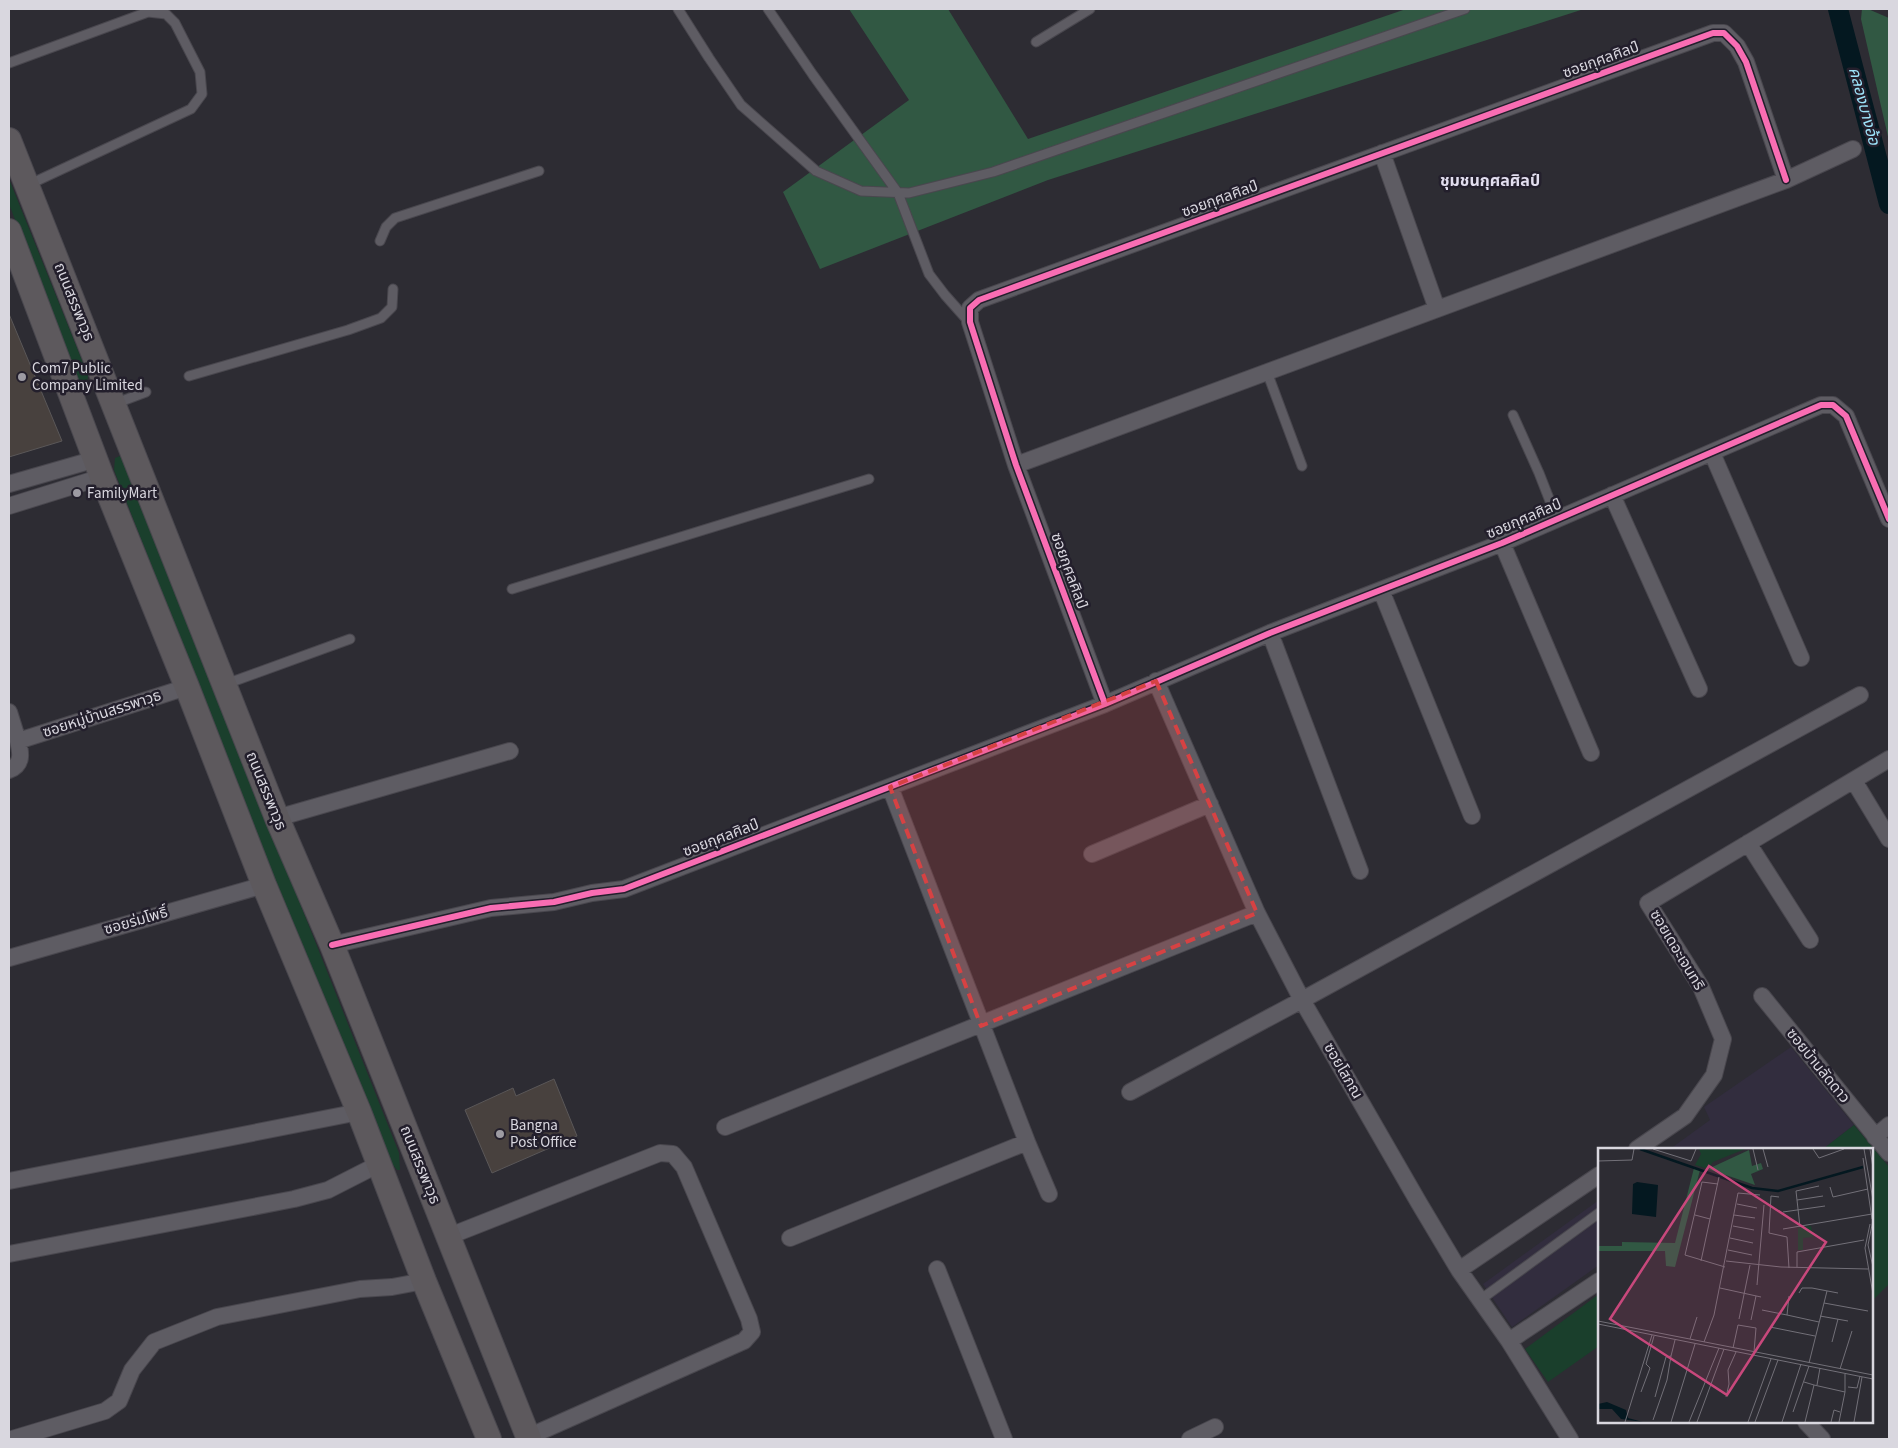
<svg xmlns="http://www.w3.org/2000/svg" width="1898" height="1448" font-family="'Source Sans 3','Noto Sans Thai',sans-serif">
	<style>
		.built { fill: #322d3e }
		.green { fill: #1a3f2c }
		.forest { fill: #315843 }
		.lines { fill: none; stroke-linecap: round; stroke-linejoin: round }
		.canal { stroke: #041820; stroke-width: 20 }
		.building { fill: #48413e; stroke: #5a5758 }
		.lane-casing { stroke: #49474e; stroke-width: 11 }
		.street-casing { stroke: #49474e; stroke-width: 18 }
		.secondary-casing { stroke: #49474e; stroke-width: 26 }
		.lane { stroke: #5e5c63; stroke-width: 9 }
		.street { stroke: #5e5c63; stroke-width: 16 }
		.secondary { stroke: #5d595d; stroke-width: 24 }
		.cycleway-casing { stroke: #231f2c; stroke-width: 9 }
		.cycleway { stroke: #f96db3; stroke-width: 6 }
		.marked { fill: #d64243; fill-opacity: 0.2; stroke: #d64243; stroke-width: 4; stroke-dasharray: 10 6; stroke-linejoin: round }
		.poi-dot { fill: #9d9ba3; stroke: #231f2c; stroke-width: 2 }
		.labels { text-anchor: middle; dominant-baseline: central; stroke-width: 5; stroke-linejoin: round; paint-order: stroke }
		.street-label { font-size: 15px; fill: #d9d7df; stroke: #231f2c }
		.poi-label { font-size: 15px; fill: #d9d7df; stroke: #231f2c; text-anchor: start }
		.water-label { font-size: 16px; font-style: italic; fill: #9de3fa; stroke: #231f2c }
		.neighbourhood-label { font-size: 16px; font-weight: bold; fill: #e2deef; stroke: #231f2c }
		.inset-river { fill: none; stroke: #041820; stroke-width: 2.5 }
		.inset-road { fill: none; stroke: #727078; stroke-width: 1 }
		.view { fill: #c8487c; fill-opacity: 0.15; stroke: #c8487c; stroke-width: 2.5 }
		.inset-edge { fill: none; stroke: #d9d7df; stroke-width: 2.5 }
	</style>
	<rect width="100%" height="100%" fill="#2d2c33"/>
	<path class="built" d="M1791,1047L1854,1125L1823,1149H1670L1710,1120L1704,1107Z
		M1599,1200V1265L1512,1327L1483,1284Z"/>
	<path class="green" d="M9,179L88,375L87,386L82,385L75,376L9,204Z
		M120,456L125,462L399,1153L400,1170H397L388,1159L276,884L114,470L115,458Z
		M1854,1125L1889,1167V1284L1872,1301V1149H1823Z
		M1599,1294V1346L1548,1382L1525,1349Z"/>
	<path class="forest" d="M849,9H948L1028,139L1406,9H1584L1048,180L820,269L783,192L909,100Z
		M1862,9H1868L1889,18V141L1861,19Z"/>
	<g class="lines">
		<path class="canal" d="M1838,9L1889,204"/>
	</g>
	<path class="building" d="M9,314L62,441L9,457Z
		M554,1079L577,1136L492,1173L465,1110L513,1088L516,1096Z"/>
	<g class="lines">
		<g class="lane-casing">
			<path id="lane" d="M678,9L709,58L741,105L816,171L861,191L909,193L993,172L1465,9
				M768,9L813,75L898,193L929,274L945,295L969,322
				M1036,42L1090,9
				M9,63L148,12L166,14L175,23L200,72L202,94L191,109L28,185
				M380,241L386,227L395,218L539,171
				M1267,372L1302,466
				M189,376L348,330L381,318L392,307L393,289
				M114,404L146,392
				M1513,415L1539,473L1557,519
				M512,589L869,479
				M226,684L350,639
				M1480,1300L1599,1213"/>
		</g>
		<g class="street-casing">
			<path id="street" d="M1382,153L1437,309
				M1712,453L1801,658
				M1016,465L1786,180L1853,149
				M9,484L96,459
				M1612,495L1699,689
				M9,506L102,477
				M1502,543L1591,753
				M1381,590L1472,816
				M1270,633L1360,871
				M1156,681L1257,913L1302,1000L1419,1203L1459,1270L1509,1341L1570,1439
				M1105,704L1016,465L970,322V308L979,300L1713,33H1724L1737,46L1746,62L1786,180
				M9,712L18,741L187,687
				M9,770C23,765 21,753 18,741
				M1854,781L1889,839
				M890,787L1027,1142L1049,1194
				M277,818L510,751
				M1748,843L1810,940
				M1092,854L1210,804
				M332,945L491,908L554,902L592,893L624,889L1105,704L1270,633L1502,543L1821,405H1833L1846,416L1889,519
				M9,958L264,885
				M1762,996L1889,1153
				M1130,1092L1302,1000L1860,695
				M725,1127L1257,913
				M1875,1137L1889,1125
				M1637,1149L1685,1116L1714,1075L1723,1039L1701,987L1648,903L1889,759
				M9,1181L359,1112
				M447,1237L660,1153L673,1154L684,1167L749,1319L752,1332L744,1341L528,1437
				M790,1238L1027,1142
				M9,1254L294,1199L328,1190L379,1164
				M937,1269L1004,1439
				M1459,1270L1599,1175
				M1509,1341L1599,1281
				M1806,1422L1822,1439
				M12,1439L105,1411L119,1401L132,1370L154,1342L217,1317L360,1289L392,1287L424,1281
				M1190,1439L1215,1427"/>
		</g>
		<g class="secondary-casing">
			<path id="secondary" d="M9,140L277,818L332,945L529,1439
				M9,231L102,477L187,687L264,885L359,1112L424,1281L489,1439"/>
		</g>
		<use href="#lane" class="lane"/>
		<use href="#street" class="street"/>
		<use href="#secondary" class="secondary"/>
		<g class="cycleway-casing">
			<path id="cycleway" d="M1105,704L1016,465L970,322V308L979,300L1713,33H1724L1737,46L1746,62L1786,180
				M332,945L491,908L554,902L592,893L624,889L1105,704L1270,633L1502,543L1821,405H1833L1846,416L1889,519"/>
		</g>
		<use href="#cycleway" class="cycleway"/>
	</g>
	<path class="marked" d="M1156,681L1257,913L981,1026L890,787Z"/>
	<g class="poi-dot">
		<circle cx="22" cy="377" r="5"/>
		<circle cx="77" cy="493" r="5"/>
		<circle cx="500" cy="1134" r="5"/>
	</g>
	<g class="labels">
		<g class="street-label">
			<text transform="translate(1601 60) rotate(-20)">ซอยกุศลศิลป์</text>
			<text transform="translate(1220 199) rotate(-20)">ซอยกุศลศิลป์</text>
			<text transform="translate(74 302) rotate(68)">ถนนสรรพาวุธ</text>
			<text transform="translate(1524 519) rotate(-23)">ซอยกุศลศิลป์</text>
			<text transform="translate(1069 571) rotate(70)">ซอยกุศลศิลป์</text>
			<text transform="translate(102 714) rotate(-18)">ซอยหมู่บ้านสรรพาวุธ</text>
			<text transform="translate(266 791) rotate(68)">ถนนสรรพาวุธ</text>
			<text transform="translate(721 838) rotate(-21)">ซอยกุศลศิลป์</text>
			<text transform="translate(136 921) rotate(-16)">ซอยร่มโพธิ์</text>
			<text transform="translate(1677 950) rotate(59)">ซอยเดอะเจนทริ</text>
			<text transform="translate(1818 1066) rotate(51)">ซอยบ้านลัดดาว</text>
			<text transform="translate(1343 1071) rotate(60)">ซอยโสภณ</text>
			<text transform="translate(420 1165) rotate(68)">ถนนสรรพาวุธ</text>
		</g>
		<g class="poi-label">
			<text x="32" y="368">Com7 Public<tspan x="32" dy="17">Company Limited</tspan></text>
			<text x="87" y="493">FamilyMart</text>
			<text x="510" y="1125">Bangna<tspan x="510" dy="17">Post Office</tspan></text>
		</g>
		<g class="water-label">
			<text transform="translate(1864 106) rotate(75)">คลองบางอ้อ</text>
		</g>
		<g class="neighbourhood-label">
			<text x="1490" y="181">ชุมชนกุศลศิลป์</text>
		</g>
	</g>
	<g transform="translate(1598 1148)">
		<rect width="275" height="275" fill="#2d2c33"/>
		<path d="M101,1H147L115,14L110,21L97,17L103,6ZM213,78L215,89L205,90V102H200V80Z" fill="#1a3f2c"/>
		<path d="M151,2L154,18L163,15L165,21L153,26L157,37L110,21ZM96,20L102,22L77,119L68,118L67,103H0V98H24V94L77,95Z" fill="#315843"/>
		<path d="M39,34L60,37L58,69L34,66L35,36ZM9,254L28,262L30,270L45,274L23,271L14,261H0V256Z" fill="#041820"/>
		<path class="inset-river" d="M42,1L154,40L180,43L265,19"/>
		<path class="inset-road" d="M55,1L93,13L98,1M155,1L160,22M165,1L170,19M215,1L221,10L246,1M266,1L275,52M272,1L275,20M265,10L274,71M0,13L34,12L36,1M120,36L104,34L87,107L127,119M232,39L235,49L270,41M181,49L173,48L171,85L189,89L191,120M199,52L225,48M139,56L159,60M185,64L227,58M97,67L112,71M136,67L157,70M275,72L270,97L275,119M272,76L267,100L275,146M135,78L156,82M202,79L198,43L221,38M185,81L274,66M132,90L155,95M130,102L154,107M103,113L121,29M128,113L183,119L270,121M199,119V104L266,92M159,137L166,57M122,140L163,149M201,145L204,140H214L240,145M191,148L189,167L221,174M226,155L270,163M164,162L189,167M222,168L250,173M141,171L152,117M153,172L158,148M0,173L275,227M0,176L275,231M172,179L217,188M92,191L99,169M106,194L116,167L140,45L162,47M234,194L240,171M135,200L140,177L158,180L156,204M211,215L229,143M242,221L254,183M206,234L216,237L207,274M216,237L247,244V226M219,237L222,220M250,239L259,240L262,228M43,244L52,220L48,216L56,188M57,249L68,209L73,208L77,192M128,249L131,236L130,222L138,204M195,264L211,218M55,272L69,232L73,208M27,274L54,187M73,274L97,196M91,274L121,200M99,274L126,201M150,274L173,211M157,274L180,212M184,274L203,216M233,274L236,262L242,264M241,274L247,244M256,274L264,229"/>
		<path class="view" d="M111,18L228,94L129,247L12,171Z"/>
		<rect width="275" height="275" class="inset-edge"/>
	</g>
	<rect width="1898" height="1448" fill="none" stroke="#d9d7df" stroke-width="20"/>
</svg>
